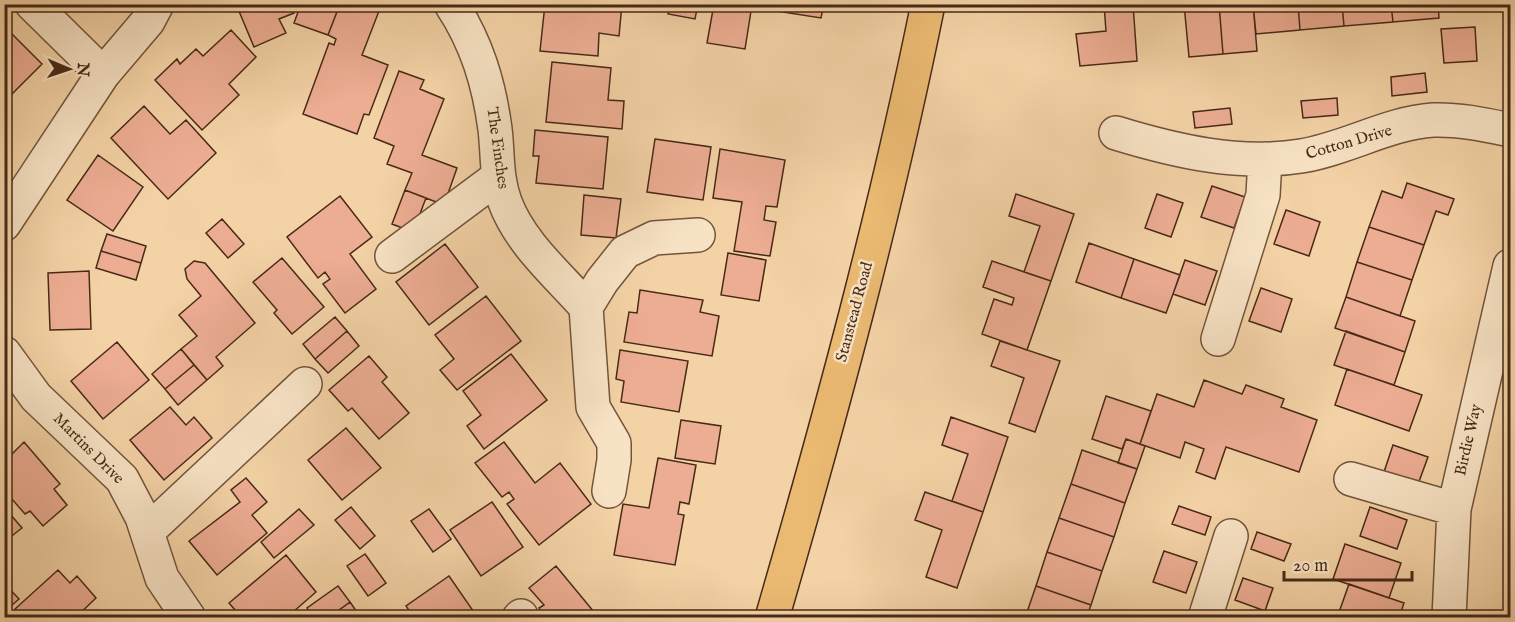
<svg xmlns="http://www.w3.org/2000/svg" width="1515" height="622" font-family="'IM FELL English',serif">
	<style>
		.building { fill: #edad93; stroke: #472a18; stroke-width: 1.5 }
		.lines { fill: none; stroke-linecap: round; stroke-linejoin: round }
		.minor-casing { stroke: #72543b; stroke-width: 36 }
		.major-casing { stroke: #472a18; stroke-width: 36 }
		.minor { stroke: #f7e2c4; stroke-width: 33 }
		.major { stroke: #eab972; stroke-width: 33 }
		.labels { text-anchor: middle; dominant-baseline: central; stroke-width: 5; stroke-linejoin: round; paint-order: stroke }
		.street-label { font-size: 16px; fill: #472a18; stroke: #f7e2c4 }
	</style>
	<rect width="100%" height="100%" fill="#f3d2a5"/>
	<filter id="stains"><feTurbulence type="fractalNoise" baseFrequency=".00333" numOctaves="4"/><feColorMatrix values="0 0 0 0 .2 0 0 0 0 .09 0 0 0 0 .02 0 0 0 .5 -.17"/></filter>
	<radialGradient id="worn" r=".72"><stop offset=".6" stop-color="#630" stop-opacity="0"/><stop offset="1" stop-color="#630" stop-opacity=".3"/></radialGradient>
	<path class="building" d="M236,4H290L294,13L279,19L286,33L254,47Z
		M301,4H340L328,35L294,23Z
		M340,4H363L379,11L362,55L388,65L369,115L364,114L357,134L303,114L329,43L334,45L336,39L328,35Z
		M545,4H622L619,36L599,33L598,56L540,51Z
		M670,4H698L695,19L668,14Z
		M714,4L751,11L745,49L707,43Z
		M758,4H824L821,18L758,8Z
		M1104,4H1133L1137,61L1080,66L1076,34L1106,31Z
		M1184,4H1219L1223,54L1189,57Z
		M1219,4H1253L1257,51L1223,54Z
		M1253,4H1298L1300,30L1256,34Z
		M1298,4H1342L1344,26L1300,30Z
		M1342,4H1391L1393,22L1344,26Z
		M1391,4H1438L1439,18L1393,22Z
		M4,26L42,64L5,101L4,100Z
		M1475,27L1477,61L1444,63L1441,29Z
		M231,30L256,57L229,84L239,95L202,130L155,80L177,59L180,64L196,49L203,56Z
		M552,62L611,68L608,100L624,101L622,129L546,122Z
		M399,71L424,80L420,89L444,99L422,155L457,168L444,205L405,190L412,173L387,164L394,146L374,138Z
		M1425,73L1427,92L1392,96L1391,77Z
		M1337,98L1338,115L1303,118L1301,101Z
		M144,106L170,134L186,120L216,153L168,199L111,138Z
		M1230,108L1232,124L1195,128L1193,112Z
		M535,130L608,137L603,189L536,183L539,156H533Z
		M655,139L711,147L703,200L647,192Z
		M720,149L785,160L777,207L766,206L764,220L776,222L770,256L734,251L742,202L713,198Z
		M98,155L143,187L113,231L67,200Z
		M1407,183L1454,199L1448,215L1436,211L1424,245L1369,227L1382,191L1402,198Z
		M1212,186L1245,197L1234,228L1201,217Z
		M405,190L426,198L413,232L392,224Z
		M1016,194L1074,214L1051,281L1024,272L1040,226L1009,216Z
		M1157,194L1183,203L1171,237L1145,228Z
		M584,195L621,199L616,238L581,235Z
		M340,196L372,237L350,254L376,289L345,313L323,284L330,279L325,272L318,278L287,237Z
		M1286,210L1320,222L1309,256L1274,244Z
		M222,219L244,244L228,258L206,233Z
		M1369,227L1424,245L1412,280L1357,262Z
		M107,234L146,246L141,263L101,251Z
		M1089,243L1134,259L1121,298L1076,282Z
		M445,244L478,287L429,325L396,282Z
		M101,251L141,263L136,280L96,268Z
		M728,253L766,260L759,301L721,295Z
		M282,258L324,307L292,334L274,313L277,310L253,282Z
		M1134,259L1180,275L1166,313L1121,298Z
		M1185,260L1217,271L1205,305L1173,294Z
		M194,261L205,263L255,323L216,357L223,366L207,380L181,349L197,336L179,315L201,296L187,279L185,269Z
		M992,261L1051,281L1027,350L982,334L994,299L1012,305L1014,298L983,287Z
		M1357,262L1412,280L1400,316L1346,297Z
		M89,271L91,329L50,330L48,273Z
		M1261,288L1292,299L1281,332L1249,321Z
		M640,290L703,300L700,312L719,316L712,356L624,342L629,312L637,313Z
		M486,296L521,341L457,390L440,370L454,359L435,335Z
		M1346,297L1415,321L1405,352L1335,328Z
		M335,317L347,331L315,359L303,344Z
		M347,331L359,346L328,373L315,359Z
		M1346,331L1405,352L1394,385L1334,365Z
		M1000,341L1060,361L1035,432L1009,423L1024,378L991,366Z
		M117,342L149,380L103,419L71,381Z
		M181,349L194,365L165,389L152,374Z
		M620,350L688,361L679,412L621,402L624,381L616,379Z
		M511,354L547,400L484,449L467,426L481,415L463,391Z
		M369,356L387,377L382,382L409,413L379,439L352,408L348,411L329,390Z
		M194,365L207,380L178,405L165,389Z
		M1347,369L1422,395L1409,431L1335,405Z
		M1204,380L1242,394L1246,385L1284,399L1281,407L1317,420L1299,472L1226,447L1215,479L1196,472L1204,449L1185,442L1180,458L1140,444L1157,394L1194,407Z
		M1106,396L1151,411L1140,444L1126,439L1122,449L1092,439Z
		M170,407L186,425L194,417L212,438L164,480L130,440Z
		M951,417L1008,437L983,512L952,501L968,454L942,445Z
		M681,420L721,426L715,464L675,458Z
		M346,428L381,468L342,500L308,460Z
		M1126,439L1145,446L1137,469L1118,463Z
		M24,442L60,484L54,489L67,505L43,526L30,511L25,514L4,490V447L12,454Z
		M504,442L535,483L560,463L591,504L539,545L507,504L514,499L509,492L502,497L475,463Z
		M1393,445L1428,457L1417,487L1383,475Z
		M1082,450L1137,469L1125,503L1071,484Z
		M658,458L696,465L689,504L680,502L678,514L684,515L675,565L614,555L623,504L649,508Z
		M246,478L267,502L252,515L267,533L217,575L189,541L240,502L231,490Z
		M1071,484L1125,503L1114,537L1059,518Z
		M925,492L983,512L957,588L926,577L942,530L915,520Z
		M492,502L523,547L481,576L450,530Z
		M1179,506L1211,517L1205,535L1172,524Z
		M4,507L22,528L4,542Z
		M351,507L375,536L360,549L335,520Z
		M1370,507L1407,520L1397,549L1360,536Z
		M299,509L314,525L274,558L261,542Z
		M429,509L451,539L433,552L411,521Z
		M1059,518L1114,537L1102,571L1047,552Z
		M1257,532L1291,544L1284,561L1251,549Z
		M1345,544L1401,563L1389,598L1333,579Z
		M1164,551L1197,562L1186,593L1153,582Z
		M1047,552L1102,571L1091,605L1036,586Z
		M365,554L386,583L368,596L347,566Z
		M286,555L316,592L286,618H242L229,603Z
		M556,566L599,618H547L539,608L544,605L529,588Z
		M58,570L70,583L77,576L96,598L75,618H23L15,609Z
		M449,576L478,618H414L406,606Z
		M1243,578L1273,588L1265,611L1235,600Z
		M4,583L19,599L4,612Z
		M1349,584L1404,603L1399,618H1337Z
		M338,586L350,602L328,618H313L307,608Z
		M1036,586L1091,605L1086,618H1025Z
		M350,602L361,618H328Z
		M96,610L103,618H87Z
		M887,612L902,618H885Z"/>
	<g class="lines">
		<g class="minor-casing">
			<path id="minor" d="M32,4L103,74
				M451,4C477,43 489,84 495,129C498,154 496,178 505,202C520,243 558,275 586,307
				M1116,133C1175,151 1239,166 1301,156C1346,149 1388,123 1433,120C1459,119 1486,125 1510,130
				M4,224L103,74L148,21L157,4
				M392,256L498,177
				M1218,339L1263,195L1265,159
				M4,353L36,397L122,479L142,517L162,578L189,618
				M1351,479L1454,509
				M609,491L614,460V443L593,407L586,307L602,281L625,252L654,238L698,235
				M147,532L305,384
				M519,618L521,616
				M1205,618L1231,536
				M1449,618L1454,509L1510,266"/>
		</g>
		<g class="major-casing">
			<path id="major" d="M772,618C831,415 886,211 928,4"/>
		</g>
		<use href="#minor" class="minor"/>
		<use href="#major" class="major"/>
	</g>
	<g class="labels">
		<g class="street-label">
			<text transform="translate(1349 143) rotate(-16)">Cotton Drive</text>
			<text transform="translate(497 148) rotate(82)">The Finches</text>
			<text transform="translate(855 312) rotate(-75)">Stanstead Road</text>
			<text transform="translate(1469 440) rotate(-77)">Birdie Way</text>
			<text transform="translate(88 449) rotate(45)">Martins Drive</text>
		</g>
	</g>
	<rect width="1515" height="622" fill="none" stroke="#f3d2a5" stroke-width="24"/>
	<rect x="6" y="6" width="1503" height="610" fill="none" stroke="#472a18" stroke-width="3"/>
	<rect x="12" y="12" width="1491" height="598" fill="none" stroke="#472a18" stroke-width="1.5"/>
	<g transform="translate(69 69) rotate(92)" stroke="#f7e2c4" stroke-width="4.5" paint-order="stroke">
	<path d="M0-4.5L10 22L0 15L-10 22Z" fill="#472a18"/>
	<text y="-9" font-size="16" font-weight="bold" text-anchor="middle" fill="#472a18">N</text>
	</g>
	<path d="M1284 571v9h128v-9" fill="none" stroke="#472a18" stroke-width="3"/>
	<text x="1293" y="571" font-size="18" fill="#472a18" stroke="#f7e2c4" stroke-width="4.5" paint-order="stroke">20 m</text>
	<rect width="100%" height="100%" filter="url(#stains)"/>
	<rect width="100%" height="100%" fill="url(#worn)"/>
</svg>
